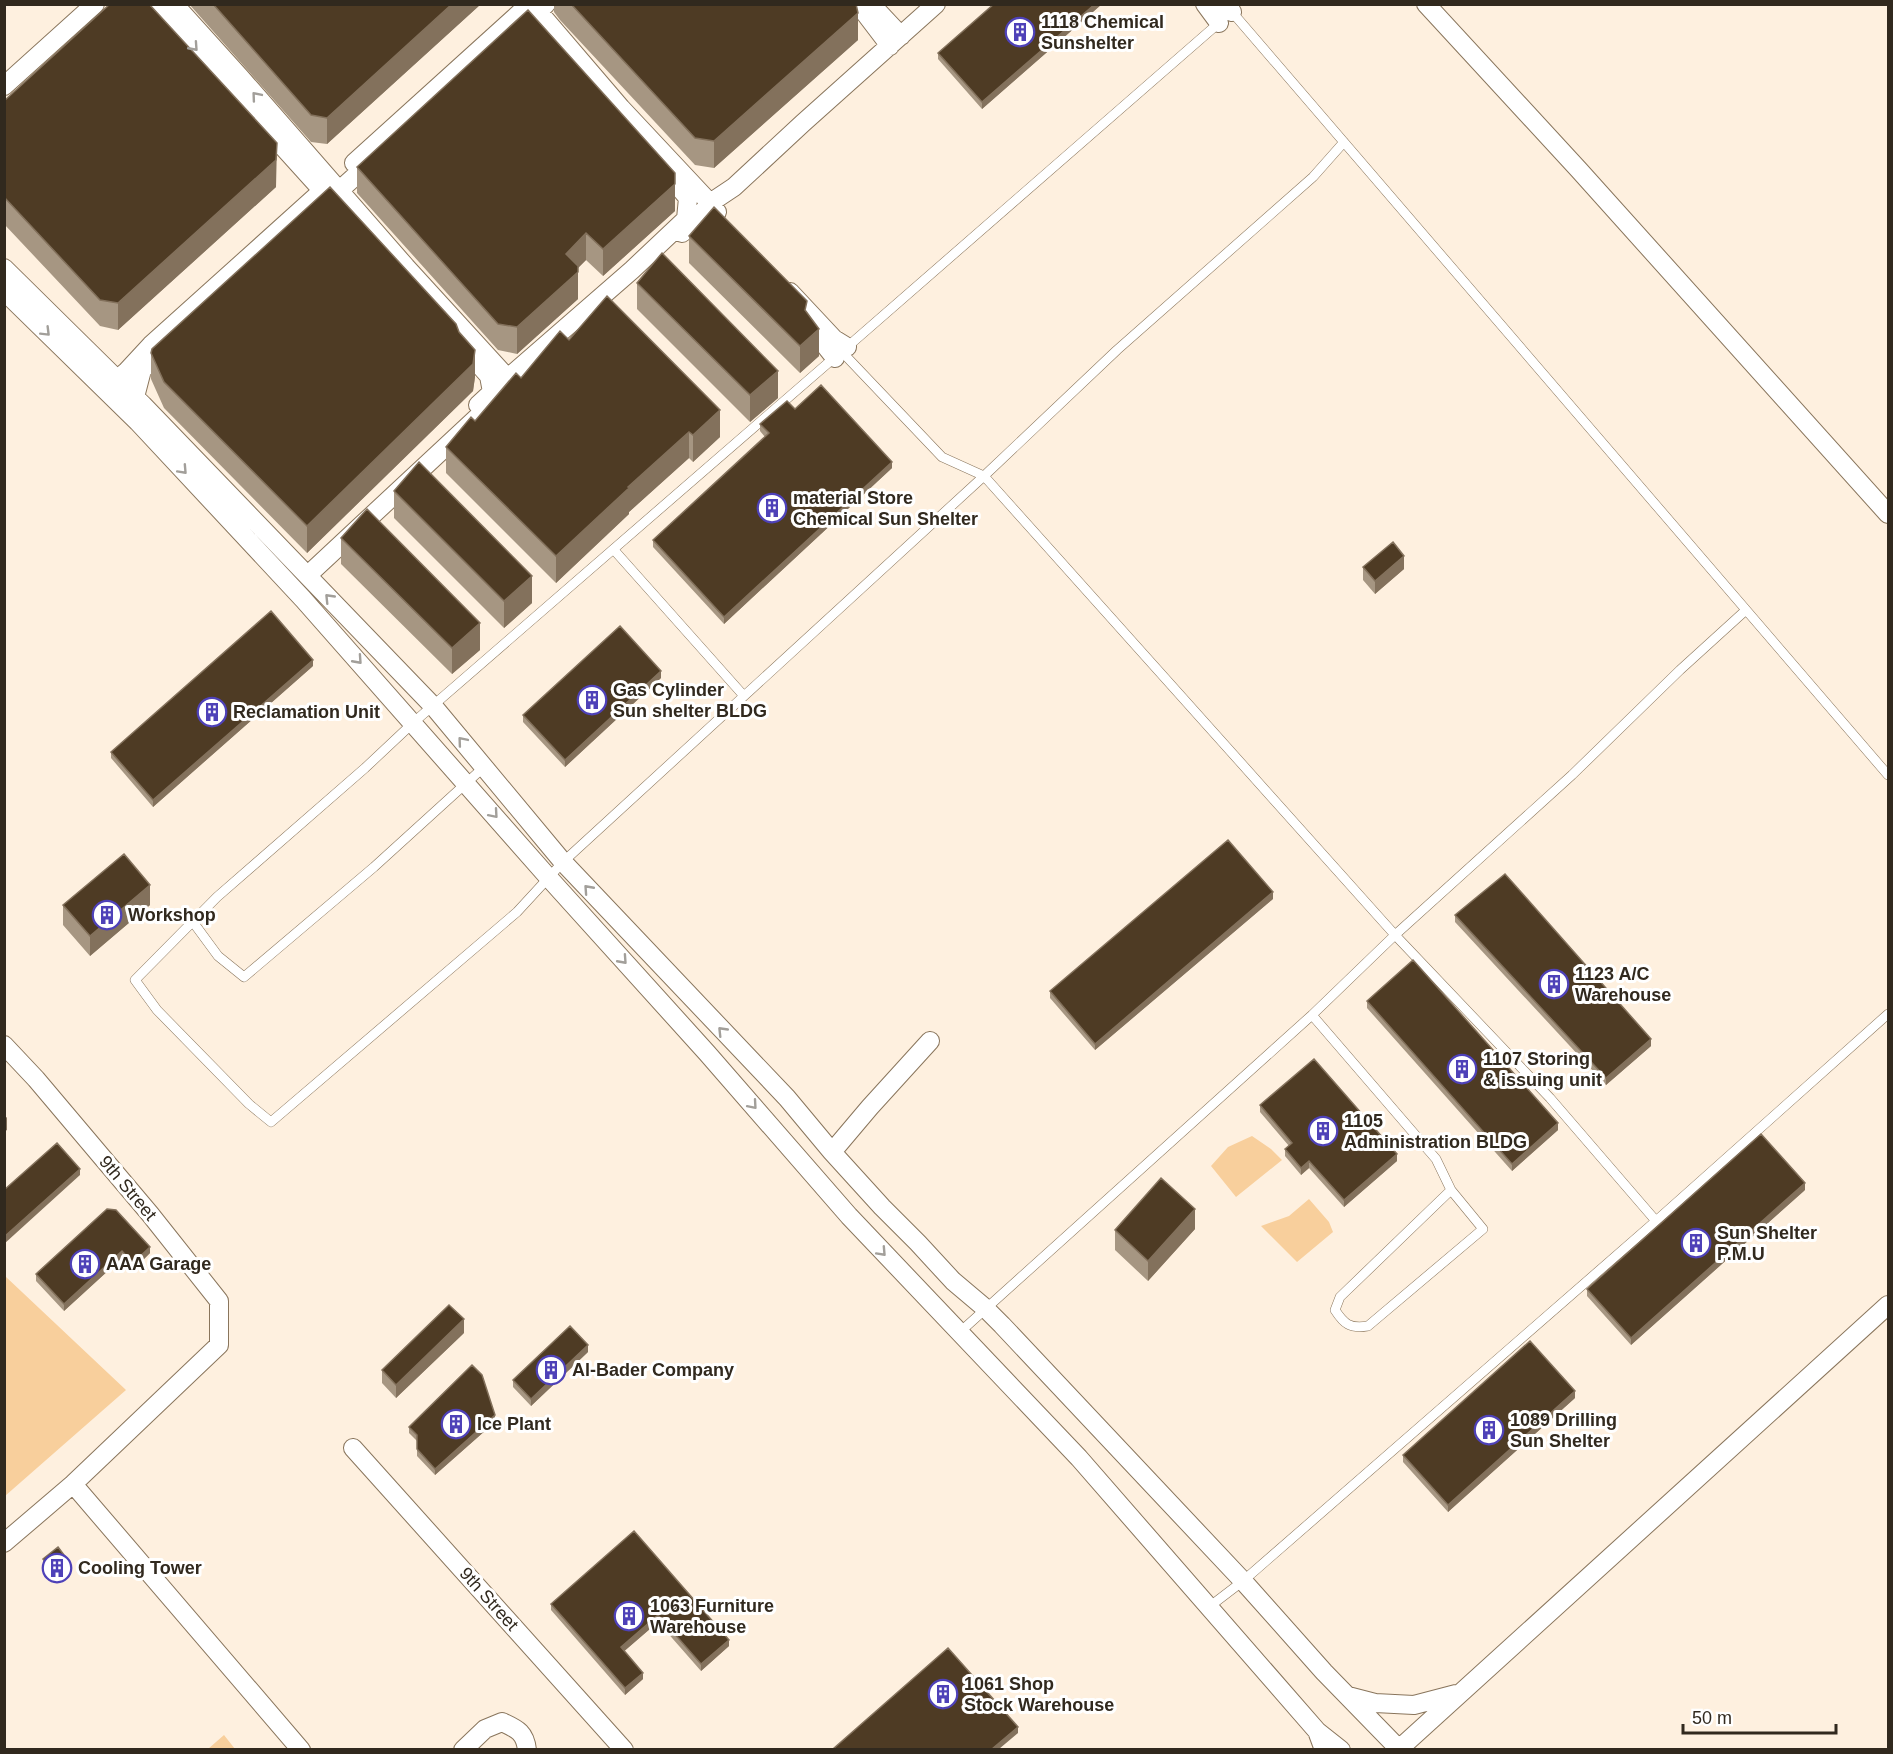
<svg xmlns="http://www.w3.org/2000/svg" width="1893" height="1754" font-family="Arial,sans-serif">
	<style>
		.green { fill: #f8cf9c }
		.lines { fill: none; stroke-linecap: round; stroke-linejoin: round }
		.service-casing { stroke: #89755c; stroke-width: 10 }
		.minor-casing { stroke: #89755c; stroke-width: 20 }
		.service { stroke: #fff; stroke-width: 9 }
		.minor { stroke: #fff; stroke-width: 18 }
		.wall { fill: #a69682 }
		.shaded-wall { fill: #83715c }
		.building { fill: #4e3b24; stroke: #83715c; stroke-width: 1.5 }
		.oneway { stroke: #a29f9a }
		.labels { text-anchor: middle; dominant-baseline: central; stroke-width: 6; stroke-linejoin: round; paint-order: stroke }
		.poi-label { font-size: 18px; font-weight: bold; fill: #31291e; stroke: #fff; text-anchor: start }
		.street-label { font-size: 18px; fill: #31291e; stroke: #fff }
	</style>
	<rect width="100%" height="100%" fill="#fef0df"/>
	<path class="green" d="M1252,1136L1271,1149L1282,1160L1236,1197L1211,1166L1228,1147Z
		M1309,1199L1329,1222L1333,1232L1297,1262L1261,1226L1289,1216Z
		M5,1276L126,1390L5,1496H4Z
		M224,1735L235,1749H208Z"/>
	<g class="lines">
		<g class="service-casing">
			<path id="service" d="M1230,13L1232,12L1888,775
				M846,348L1220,22
				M842,352L942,457L984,476L1117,350L1313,177L1344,142
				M835,357L414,722L365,768L217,897L135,980L157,1010L249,1104L271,1122L517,912L563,862L984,476L1395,935L1312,1015L960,1332
				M614,550L744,696
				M193,922L218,956L244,977L374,867L484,767
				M1312,1015L1436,1159L1451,1190L1340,1297L1335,1310C1344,1324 1350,1329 1368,1326L1483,1229L1451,1190
				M1656,1221L1550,1098L1395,935L1572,775L1680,670L1746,610
				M1209,1607L1243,1581L1656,1221L1888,1014"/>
		</g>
		<g class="minor-casing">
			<path id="minor" d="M154,4L340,210
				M174,4L240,77L406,267L513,384L308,575
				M532,4L621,108L710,203L694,222L682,233
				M858,4L890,46
				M871,4L901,36
				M1205,4L1219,23
				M1226,4L1232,12
				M1426,4L1579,170L1888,514
				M517,32L546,4
				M4,86L95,4
				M354,163L523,10
				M331,198L373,160
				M717,212L710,203L734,187L803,123L936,4
				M4,268L143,405L434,707L563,862L787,1098L832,1152
				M4,291L138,422L303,599L548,877L707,1053L849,1216L1079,1458L1317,1731L1324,1750
				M790,292L834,339L847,347
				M816,334L835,358
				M467,351L489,376L492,392L478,405
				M501,384L632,270L686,219L688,198L659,164
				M108,387L126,372L151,345L331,183
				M135,397L142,370L168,345
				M930,1041L870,1107L832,1152L882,1207L918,1243L953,1281L985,1308L1002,1325L1243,1581L1324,1672L1399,1749
				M4,1045L36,1079L150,1214L219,1301V1345L73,1484L4,1543
				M353,1448L624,1750
				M73,1484L301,1750
				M1348,1696L1375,1703L1414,1705L1456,1694
				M1317,1731L1341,1750
				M463,1750L485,1729L502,1722C517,1729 525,1732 527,1750
				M1398,1750L1888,1305"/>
		</g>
		<use href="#service" class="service"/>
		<use href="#minor" class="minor"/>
	</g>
	<path class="wall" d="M189,4H481L327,144L311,142Z
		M554,4H856L858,40L714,168L695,165L560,20L554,12Z
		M994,4H1102L982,109L938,59V53Z
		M4,101L276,187L118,330L100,326L4,224Z
		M357,167L675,211L603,276L586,260L578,268V299L517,354L498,350L357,193Z
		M689,236L807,313L819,356L800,373L689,263Z
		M637,283L778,398L750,422L637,309Z
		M569,340L720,437L693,462L689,458L629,512V514L556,583L446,473V447L475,421L521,378Z
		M151,353L475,377L473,391L307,553L164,408L151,379Z
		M795,409L892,468L724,624L653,547V540L765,437L760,431V424Z
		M394,491L532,603L504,628L394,518Z
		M341,538L480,650L452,674L341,564Z
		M1363,567L1404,569L1375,594L1363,580Z
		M313,666L153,807L111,758V752Z
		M661,678L565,767L523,722V715Z
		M1273,899L1095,1050L1050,998V991Z
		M63,905H150L90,956L63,925Z
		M1455,915L1651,1046L1606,1085L1455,922Z
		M1367,1001L1558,1130L1512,1171L1367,1008Z
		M1260,1105L1397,1161L1344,1207L1309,1168L1301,1175L1285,1156V1149L1289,1146L1260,1112Z
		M1805,1190L1631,1345L1587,1296V1289Z
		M107,1209L150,1253L133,1270L122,1258L64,1311L36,1281V1274Z
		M1195,1229L1148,1281L1115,1250V1230Z
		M464,1333L396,1398L382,1383V1370Z
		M588,1352L531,1406L513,1387V1380Z
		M1575,1398L1448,1512L1403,1462V1455Z
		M495,1422L435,1475L417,1456V1441L409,1433V1427Z
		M634,1531L729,1646L701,1671L658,1622L624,1651L643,1679L625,1695L551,1610V1604Z
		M43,1559L70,1570L60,1581L43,1565Z"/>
	<path class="shaded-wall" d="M452,4H481L327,144V118Z
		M1095,4H1102L982,109V102Z
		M858,13V40L714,168V141Z
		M277,143L276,187L118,330V303Z
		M675,184V211L603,276V249Z
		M586,233V260L566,280V254Z
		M578,272V299L517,354V327Z
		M819,329V356L800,373V346Z
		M475,350V377L473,391L307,553V526Z
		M778,371V398L750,422V395Z
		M720,410V437L693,462V435Z
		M689,432V458L629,512V514L556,583V556L628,487Z
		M892,462V468L724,624V617Z
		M1404,556V569L1375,594V581Z
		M532,576V603L504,628V601Z
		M480,623V650L452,674V648Z
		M313,660V666L153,807V800Z
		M661,671V678L565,767V760Z
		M150,885V905L90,956V936Z
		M1273,892V899L1095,1050V1044Z
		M1651,1039V1046L1606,1085V1078Z
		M7,1117V1130L4,1132V1119Z
		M1558,1123V1130L1512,1171V1164Z
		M1397,1154V1161L1344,1207V1200Z
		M1309,1161V1168L1301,1175V1168Z
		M80,1169V1175L4,1244V1237Z
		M1805,1183V1190L1631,1345V1338Z
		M1195,1209V1229L1148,1281V1261Z
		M150,1247V1253L133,1270V1263Z
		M122,1251V1258L64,1311V1304Z
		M464,1319V1333L396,1398V1385Z
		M588,1345V1352L531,1406V1399Z
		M1575,1391V1398L1448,1512V1505Z
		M495,1415V1422L435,1475V1469Z
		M70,1563V1570L60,1581V1574Z
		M658,1615V1622L621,1654V1647Z
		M729,1640V1646L701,1671V1664Z
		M643,1673V1679L625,1695V1688Z
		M1018,1727V1733L999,1749H992Z"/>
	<path class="building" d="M110,4H149L277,143L276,160L118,303L100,300L4,197V101Z
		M213,4H452L327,118L311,115Z
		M571,4H856L858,13L714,141L695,138Z
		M994,4H1095L982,102L938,53Z
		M528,10L675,173V184L603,249L586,233L566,254L578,266V272L517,327L498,324L357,167Z
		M330,187L456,324L459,332L475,350L473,364L307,526L164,382L151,353L152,349Z
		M714,207L807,301L805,310L819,329L800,346L689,236Z
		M662,253L778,371L750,395L637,283Z
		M607,296L720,410L693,435L689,432L628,487L629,488L556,556L446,447L471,417L475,421L516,373L521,378L560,331L569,340Z
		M821,385L892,462L724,617L653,540L769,433L760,424L787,401L795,409Z
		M419,462L532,576L504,601L394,491Z
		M367,509L480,623L452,648L341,538Z
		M1393,542L1404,556L1375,581L1363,567Z
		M271,611L313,660L153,800L111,752Z
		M620,626L661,671L565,760L523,715Z
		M1228,840L1273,892L1095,1044L1050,991Z
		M124,854L150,885L90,936L63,905Z
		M1505,874L1651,1039L1606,1078L1455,915Z
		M1413,960L1558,1123L1512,1164L1367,1001Z
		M1314,1059L1397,1154L1344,1200L1309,1161L1301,1168L1285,1149L1292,1143L1260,1105Z
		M1761,1134L1805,1183L1631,1338L1587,1289Z
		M57,1143L80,1169L4,1237V1190Z
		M1161,1178L1195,1209L1148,1261L1115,1230Z
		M107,1209L116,1210L150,1247L133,1263L122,1251L64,1304L36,1274Z
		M449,1305L464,1319L396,1385L382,1370Z
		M570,1326L588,1345L531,1399L513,1380Z
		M1530,1341L1575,1391L1448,1505L1403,1455Z
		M472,1365L482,1375L495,1415L435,1469L417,1449V1435L409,1427Z
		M634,1531L729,1640L701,1664L658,1615L621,1647L643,1673L625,1688L551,1604Z
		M58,1547L70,1563L60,1574L43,1559Z
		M948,1648L1018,1727L992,1749H833Z"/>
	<defs><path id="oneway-chevron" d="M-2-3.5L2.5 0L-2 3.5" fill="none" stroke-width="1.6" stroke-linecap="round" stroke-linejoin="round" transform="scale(1.5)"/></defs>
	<g class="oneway">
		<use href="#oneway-chevron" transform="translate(194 47) rotate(48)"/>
		<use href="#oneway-chevron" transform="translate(256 96) rotate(-130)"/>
		<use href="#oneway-chevron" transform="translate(46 332) rotate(45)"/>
		<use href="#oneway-chevron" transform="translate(183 470) rotate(47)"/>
		<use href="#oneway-chevron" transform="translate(329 598) rotate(-134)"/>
		<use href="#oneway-chevron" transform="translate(358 660) rotate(48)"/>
		<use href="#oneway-chevron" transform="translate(462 741) rotate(-130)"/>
		<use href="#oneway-chevron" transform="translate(494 814) rotate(49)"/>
		<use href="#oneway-chevron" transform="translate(588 889) rotate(-132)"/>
		<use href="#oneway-chevron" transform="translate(623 960) rotate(48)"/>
		<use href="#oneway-chevron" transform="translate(722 1031) rotate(-134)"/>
		<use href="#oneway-chevron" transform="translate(753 1105) rotate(49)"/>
		<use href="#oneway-chevron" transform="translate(882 1252) rotate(47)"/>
	</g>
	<defs>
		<g id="building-ring" transform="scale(1.5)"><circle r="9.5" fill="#fff" stroke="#4e41b8" stroke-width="1.5"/><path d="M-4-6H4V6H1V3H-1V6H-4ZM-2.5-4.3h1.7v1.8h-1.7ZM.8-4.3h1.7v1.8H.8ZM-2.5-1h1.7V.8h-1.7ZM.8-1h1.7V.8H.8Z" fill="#4e41b8"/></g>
	</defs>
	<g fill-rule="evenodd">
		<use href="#building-ring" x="1020" y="32"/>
		<use href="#building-ring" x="772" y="508"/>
		<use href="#building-ring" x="592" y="700"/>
		<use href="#building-ring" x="212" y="712"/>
		<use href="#building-ring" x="107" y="915"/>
		<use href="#building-ring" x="1554" y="984"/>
		<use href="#building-ring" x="1462" y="1069"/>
		<use href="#building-ring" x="1323" y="1131"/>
		<use href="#building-ring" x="1696" y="1243"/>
		<use href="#building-ring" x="85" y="1264"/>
		<use href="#building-ring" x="551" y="1370"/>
		<use href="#building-ring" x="456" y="1424"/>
		<use href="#building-ring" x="1489" y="1430"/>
		<use href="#building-ring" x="57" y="1568"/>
		<use href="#building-ring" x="629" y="1616"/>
		<use href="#building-ring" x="943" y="1694"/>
	</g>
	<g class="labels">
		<g class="poi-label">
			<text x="1041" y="22">1118 Chemical<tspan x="1041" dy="21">Sunshelter</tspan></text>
			<text x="793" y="498">material Store<tspan x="793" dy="21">Chemical Sun Shelter</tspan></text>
			<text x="613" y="690">Gas Cylinder<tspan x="613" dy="21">Sun shelter BLDG</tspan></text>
			<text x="233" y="712">Reclamation Unit</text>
			<text x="128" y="915">Workshop</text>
			<text x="1575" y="974">1123 A/C<tspan x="1575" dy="21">Warehouse</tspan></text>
			<text x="1483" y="1059">1107 Storing<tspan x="1483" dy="21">&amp; issuing unit</tspan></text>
			<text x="1344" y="1121">1105<tspan x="1344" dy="21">Administration BLDG</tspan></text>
			<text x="1717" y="1233">Sun Shelter<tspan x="1717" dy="21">P.M.U</tspan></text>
			<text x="106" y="1264">AAA Garage</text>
			<text x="572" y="1370">Al-Bader Company</text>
			<text x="1510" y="1420">1089 Drilling<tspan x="1510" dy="21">Sun Shelter</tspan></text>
			<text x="477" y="1424">Ice Plant</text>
			<text x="78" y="1568">Cooling Tower</text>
			<text x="650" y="1606">1063 Furniture<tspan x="650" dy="21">Warehouse</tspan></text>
			<text x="964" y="1684">1061 Shop<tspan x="964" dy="21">Stock Warehouse</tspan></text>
		</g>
		<g class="street-label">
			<text transform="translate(128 1188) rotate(50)">9th Street</text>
			<text transform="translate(489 1599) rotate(48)">9th Street</text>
		</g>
	</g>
	<rect width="1893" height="1754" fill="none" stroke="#31291e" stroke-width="12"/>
	<path d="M1683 1724v9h153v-9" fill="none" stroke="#31291e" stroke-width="3"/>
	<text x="1692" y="1724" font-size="18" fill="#31291e" stroke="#ffffff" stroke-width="4.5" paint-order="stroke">50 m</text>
</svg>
